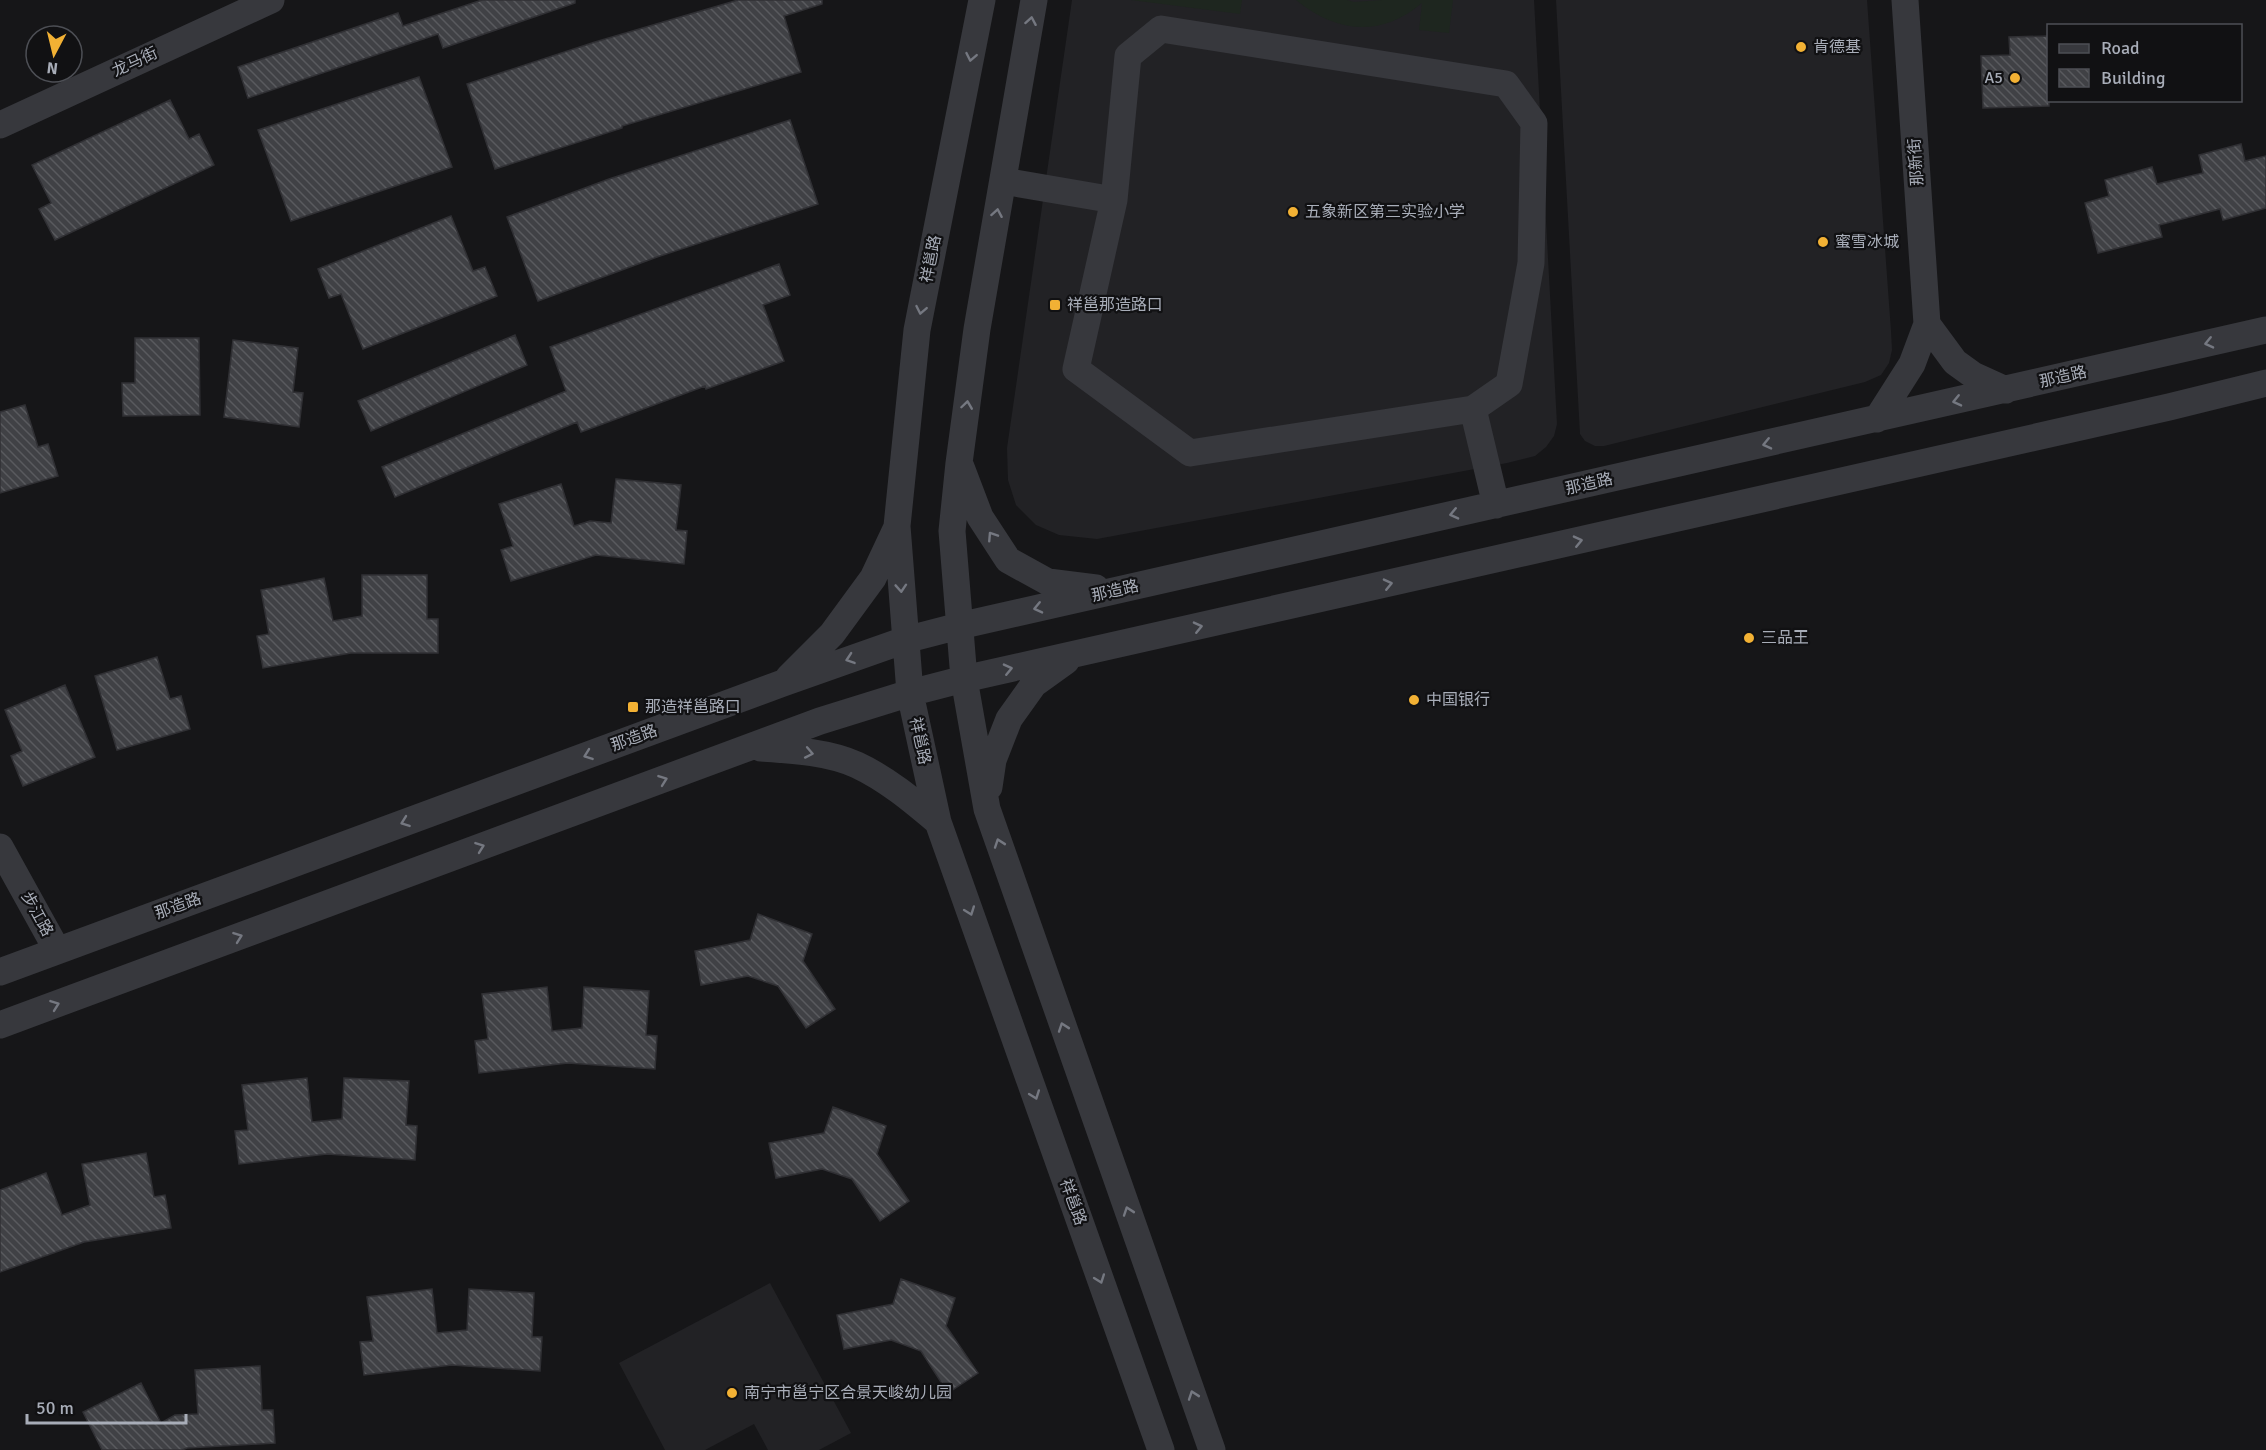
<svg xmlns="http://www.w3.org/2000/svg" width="2266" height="1450" font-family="Signika,'Noto Sans SC',sans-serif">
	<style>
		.built { fill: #222225 }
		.pitch { fill: #1e261f }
		.building { fill: url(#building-back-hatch); stroke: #303034; stroke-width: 1.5 }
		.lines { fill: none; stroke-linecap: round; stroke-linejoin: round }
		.minor { stroke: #37383d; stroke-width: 27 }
		.oneway { stroke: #757881 }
		.poi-dot { fill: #f2b134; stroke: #111113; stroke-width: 2 }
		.labels { text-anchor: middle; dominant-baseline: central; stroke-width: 4.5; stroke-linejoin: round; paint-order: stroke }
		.poi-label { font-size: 16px; fill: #a8adb8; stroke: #111113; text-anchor: start }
		.street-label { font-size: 16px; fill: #a8adb8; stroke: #111113 }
	</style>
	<defs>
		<pattern id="building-back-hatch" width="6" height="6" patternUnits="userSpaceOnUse" patternTransform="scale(1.5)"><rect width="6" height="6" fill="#404145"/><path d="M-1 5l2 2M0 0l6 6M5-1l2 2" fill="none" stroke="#595a5e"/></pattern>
	</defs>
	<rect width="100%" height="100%" fill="#161618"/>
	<path class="built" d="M1072,0H1534L1557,424L1554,436L1546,447L1535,456L1507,463L1097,539L1059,535L1036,525L1016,505L1008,480L1007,448Z
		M1556,0H1867L1891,331L1892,350L1889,363L1881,375L1865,382L1604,446H1595L1585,441L1580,434Z
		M770,1283L851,1433L819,1450H768L754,1424L705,1450H665L619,1363Z"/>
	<path class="pitch" d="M1131,0H1242L1240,14Z
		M1296,0H1347L1354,2L1382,0H1453L1449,33L1419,30L1422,3C1381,38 1336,33 1296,0Z"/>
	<path class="building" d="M482,0H575V3L443,48L438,34L248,98L238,67L398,13L403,26Z
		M738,0H822V4L784,16L801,72L622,126V128L495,169L467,84L595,42Z
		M2049,36V106L1983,108L1981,56L2010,55L2009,37Z
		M419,77L452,167L291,221L258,130Z
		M170,100L189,139L199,134L214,165L55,240L39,209L51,203L32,165Z
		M790,120L818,204L657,257L538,301L507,217L609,179Z
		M2241,144L2245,161L2266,156V208L2223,220L2220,209L2159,225L2162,237L2098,253L2085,203L2109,196L2105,180L2152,167L2157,184L2203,173L2199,155Z
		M451,216L473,271L485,267L497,296L363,349L341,294L329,298L318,269Z
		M779,264L790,295L763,305L784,361L706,389L705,386L581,432L577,422L395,497L382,467L566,391L550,347Z
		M515,335L527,365L371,431L358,401Z
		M135,338H199L200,415L123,416L122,383H135Z
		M233,340L298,348L293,392L303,393L299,427L224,417Z
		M25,405L38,447L48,444L58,476L0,493V412Z
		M616,479L681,485L676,530L687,531L684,564L596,555L511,581L501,550L513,546L499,504L561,484L574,526L590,521L611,523Z
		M362,575H427V619H438V653H351L263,668L257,636L269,634L261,590L324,578L333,621L362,616Z
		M157,657L170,699L181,696L190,729L117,750L95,676Z
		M65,685L95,757L23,786L11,756L22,751L5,710Z
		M758,914L812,934L803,961L835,1009L806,1028L778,986L748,976L701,985L695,951L750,940Z
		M547,987L552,1031L582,1028L584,987L649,991L646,1035L657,1036L655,1069L568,1063L479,1073L475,1041L488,1039L482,994Z
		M307,1078L312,1122L342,1119L344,1078L409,1081L406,1125L417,1126L415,1160L327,1154L239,1164L235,1131L248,1130L242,1085Z
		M833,1107L886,1126L877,1154L909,1201L880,1221L852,1179L822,1169L776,1178L769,1143L824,1133Z
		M146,1153L154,1197L165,1195L171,1228L84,1242L0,1272V1190L46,1173L62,1215L90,1205L82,1164Z
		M901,1279L955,1298L946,1326L978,1373L948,1393L921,1351L891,1340L844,1349L837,1315L893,1304Z
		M432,1289L437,1333L467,1330L469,1289L534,1293L532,1337H542L540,1371L452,1365L364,1375L360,1342L373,1341L367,1297Z
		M260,1366L262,1410H273L275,1443L187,1448L182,1450H102L83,1412L141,1383L161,1423L175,1415L198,1414L195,1370Z"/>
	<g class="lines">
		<path class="minor" d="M982,0L917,330L897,526L910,693L938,822L1161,1450
			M1034,0L977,329L959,463L952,531L964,679L987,809L1212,1450
			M1905,0L1927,324
			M0,125L271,0
			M1003,181L1114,200L1076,369L1190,453L1473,409L1496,505
			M1114,200L1128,56L1161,29L1506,84L1534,123L1531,263L1509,384L1473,409
			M1877,419L1912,364L1927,324L1955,362L1973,375L2006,390
			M961,467L980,517L1008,560L1048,582L1096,588
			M789,677L832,634L873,578L897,527
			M761,748C792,750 829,752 857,765C887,779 913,801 938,822
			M989,787L993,760L1009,719L1034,684L1066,661
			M0,847L57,950
			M0,972L783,683L905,640L959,626L2266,330
			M0,1025L820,721L910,693L964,679L2169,407L2266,383"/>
	</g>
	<defs><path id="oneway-chevron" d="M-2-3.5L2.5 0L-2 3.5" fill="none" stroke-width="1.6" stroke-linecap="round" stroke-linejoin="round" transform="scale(1.5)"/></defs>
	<g class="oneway">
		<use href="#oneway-chevron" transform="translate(1031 21) rotate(-80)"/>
		<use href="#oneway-chevron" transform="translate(971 57) rotate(101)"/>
		<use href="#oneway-chevron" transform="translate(997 213) rotate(-80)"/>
		<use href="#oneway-chevron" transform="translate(921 310) rotate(101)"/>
		<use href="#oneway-chevron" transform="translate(2209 343) rotate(167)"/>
		<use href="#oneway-chevron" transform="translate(1957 401) rotate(167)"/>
		<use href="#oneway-chevron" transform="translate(967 405) rotate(-82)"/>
		<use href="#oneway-chevron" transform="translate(1767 444) rotate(167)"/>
		<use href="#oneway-chevron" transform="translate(1454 514) rotate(167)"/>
		<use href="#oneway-chevron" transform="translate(992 536) rotate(-123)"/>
		<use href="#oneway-chevron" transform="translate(1578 541) rotate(-13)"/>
		<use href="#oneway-chevron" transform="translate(1388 584) rotate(-13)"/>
		<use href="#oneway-chevron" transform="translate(901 588) rotate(86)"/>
		<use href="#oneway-chevron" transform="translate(1038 608) rotate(167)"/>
		<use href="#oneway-chevron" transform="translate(1198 627) rotate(-13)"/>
		<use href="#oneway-chevron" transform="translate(850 659) rotate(161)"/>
		<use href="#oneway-chevron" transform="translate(1008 669) rotate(-13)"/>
		<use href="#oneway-chevron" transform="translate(809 753) rotate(11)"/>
		<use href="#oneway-chevron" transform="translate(588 755) rotate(160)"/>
		<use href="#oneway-chevron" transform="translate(663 780) rotate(-20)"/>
		<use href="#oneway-chevron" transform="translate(405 822) rotate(160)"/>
		<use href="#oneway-chevron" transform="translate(999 843) rotate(-109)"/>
		<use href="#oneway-chevron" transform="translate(480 847) rotate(-20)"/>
		<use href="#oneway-chevron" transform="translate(970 911) rotate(70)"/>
		<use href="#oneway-chevron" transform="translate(238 937) rotate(-20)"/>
		<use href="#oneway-chevron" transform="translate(55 1005) rotate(-20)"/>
		<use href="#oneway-chevron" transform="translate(1063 1027) rotate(-109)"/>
		<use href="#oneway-chevron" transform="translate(1035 1095) rotate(70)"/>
		<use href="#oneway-chevron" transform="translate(1128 1211) rotate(-109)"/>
		<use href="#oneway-chevron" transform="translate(1100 1279) rotate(70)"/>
		<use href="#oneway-chevron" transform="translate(1193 1395) rotate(-109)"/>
	</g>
	<g class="poi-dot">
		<circle cx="1801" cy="47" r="6"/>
		<circle cx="2015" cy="78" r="6"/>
		<circle cx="1293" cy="212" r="6"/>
		<circle cx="1823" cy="242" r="6"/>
		<rect x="1049" y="299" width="12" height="12" rx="3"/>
		<circle cx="1749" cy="638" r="6"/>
		<circle cx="1414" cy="700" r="6"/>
		<rect x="627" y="701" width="12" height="12" rx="3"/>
		<circle cx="732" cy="1393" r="6"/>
	</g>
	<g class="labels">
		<g class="poi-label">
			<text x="1813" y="47">肯德基</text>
			<text x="2003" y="78" text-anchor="end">A5</text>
			<text x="1305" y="212">五象新区第三实验小学</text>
			<text x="1835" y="242">蜜雪冰城</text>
			<text x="1067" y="305">祥邕那造路口</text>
			<text x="1761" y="638">三品王</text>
			<text x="1426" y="700">中国银行</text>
			<text x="645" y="707">那造祥邕路口</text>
			<text x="744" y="1393">南宁市邕宁区合景天峻幼儿园</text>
		</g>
		<g class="street-label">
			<text transform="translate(135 62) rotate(-25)">龙马街</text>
			<text transform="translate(1916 162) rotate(-94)">那新街</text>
			<text transform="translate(931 259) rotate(-79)">祥邕路</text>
			<text transform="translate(2063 377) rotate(-13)">那造路</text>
			<text transform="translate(1589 484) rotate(-13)">那造路</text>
			<text transform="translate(1115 591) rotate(-13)">那造路</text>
			<text transform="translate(634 738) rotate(-20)">那造路</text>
			<text transform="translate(920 741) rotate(78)">祥邕路</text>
			<text transform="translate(178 906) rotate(-20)">那造路</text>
			<text transform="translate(37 914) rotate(61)">步江路</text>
			<text transform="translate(1073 1202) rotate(70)">祥邕路</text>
		</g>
	</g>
	<rect x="2047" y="24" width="195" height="78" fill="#111113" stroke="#4d4f55" stroke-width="1.5"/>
	<rect x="2059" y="44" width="30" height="9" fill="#37383d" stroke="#4d4f55" stroke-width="1.5"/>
	<text x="2101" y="54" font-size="18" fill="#a8adb8">Road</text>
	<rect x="2059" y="69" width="30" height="18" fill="url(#building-back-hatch)" stroke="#4d4f55" stroke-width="1.5"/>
	<text x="2101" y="84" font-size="18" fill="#a8adb8">Building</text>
	<g transform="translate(54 54) rotate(187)"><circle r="28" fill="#111113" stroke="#4d4f55" stroke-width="1.5"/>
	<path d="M0-4.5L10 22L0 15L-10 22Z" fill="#f2b134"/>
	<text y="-9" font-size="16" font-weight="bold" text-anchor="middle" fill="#a8adb8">N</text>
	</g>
	<path d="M27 1414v9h159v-9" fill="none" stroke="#a8adb8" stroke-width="3"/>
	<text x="36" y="1414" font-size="18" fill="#a8adb8" stroke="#111113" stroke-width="4.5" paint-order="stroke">50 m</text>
</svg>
